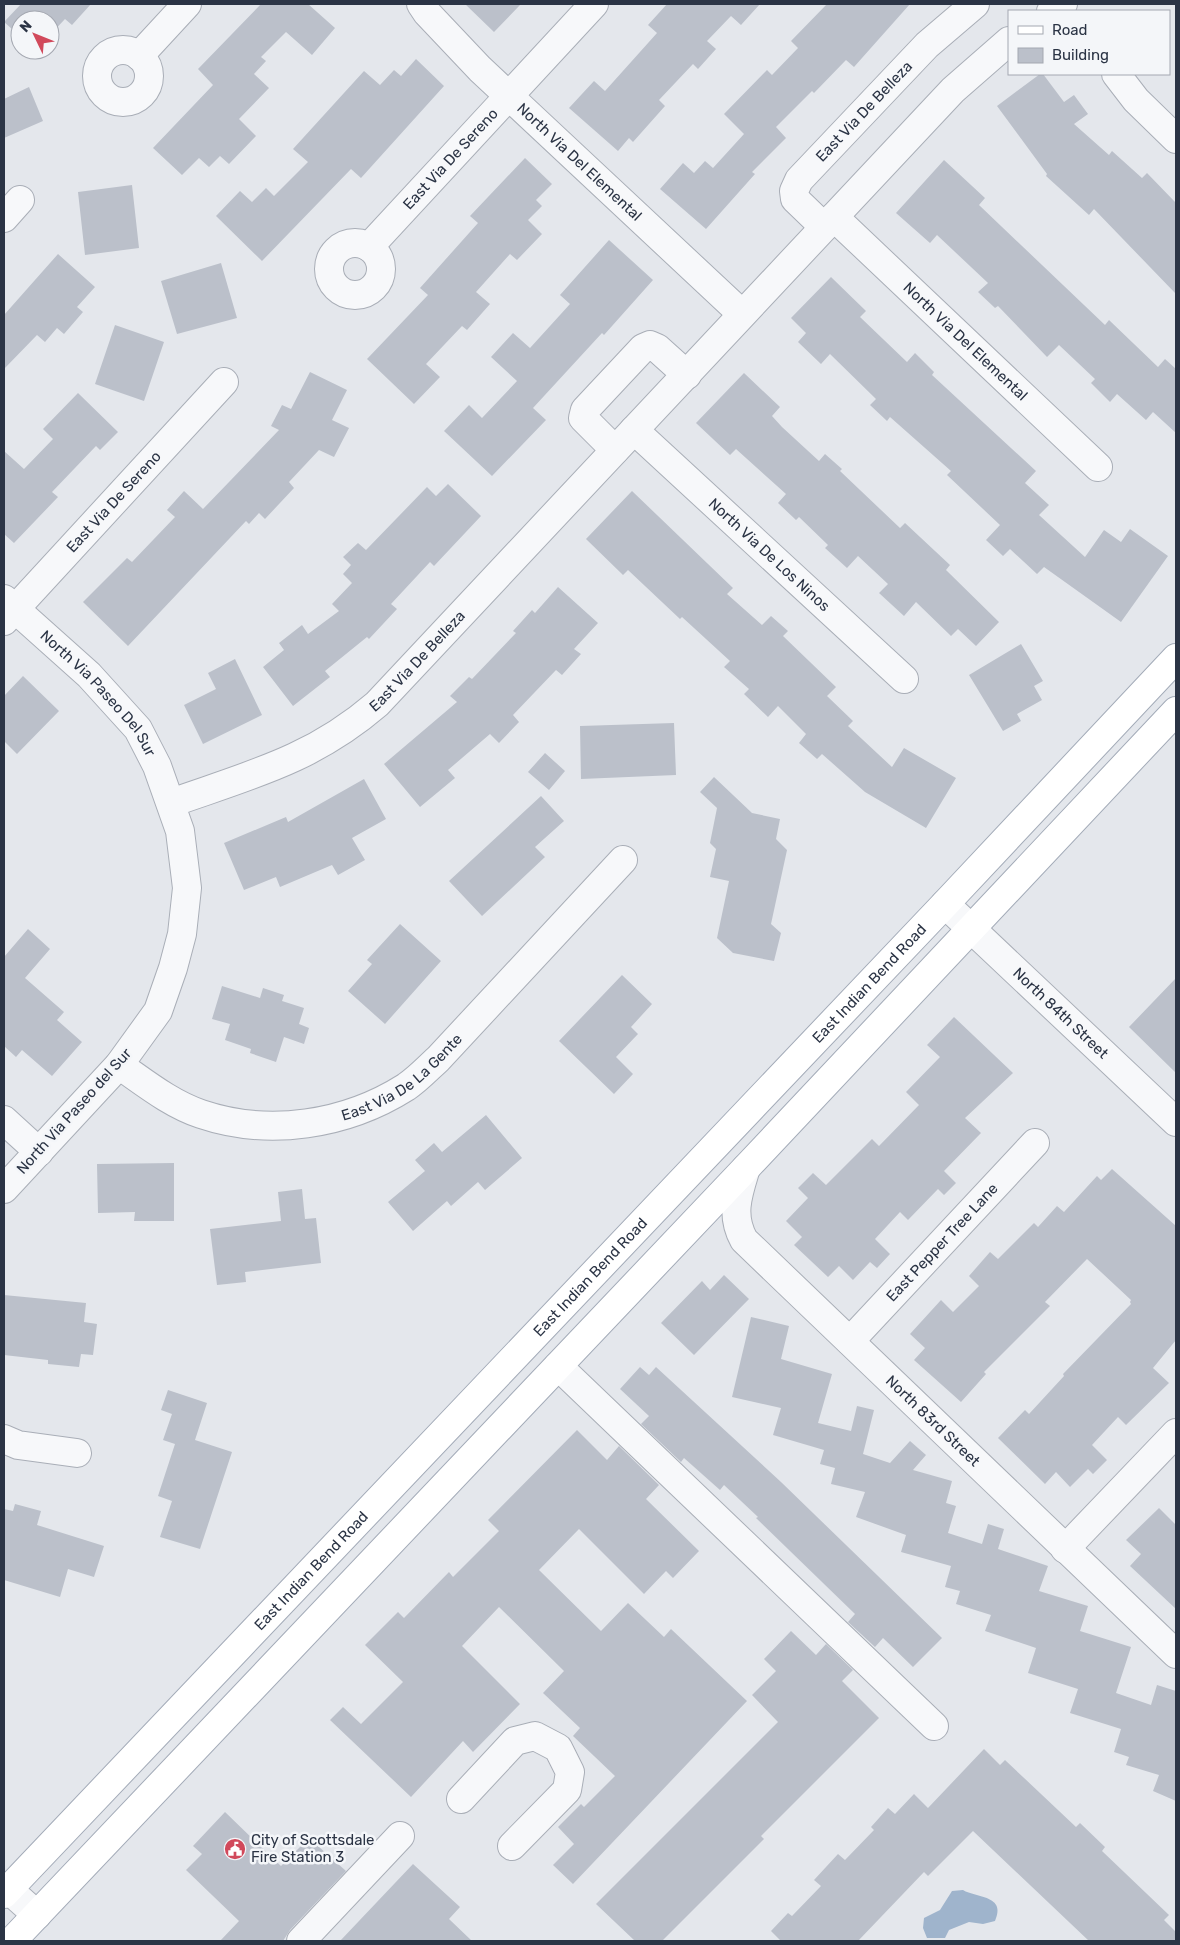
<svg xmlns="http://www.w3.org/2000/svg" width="1180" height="1945" font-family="Rubik,sans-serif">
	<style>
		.water { fill: #9fb4cc }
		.building { fill: #bbc0ca }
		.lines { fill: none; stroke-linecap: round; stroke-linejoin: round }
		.minor-casing { stroke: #a9aeb7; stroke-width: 30 }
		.major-casing { stroke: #a3abb8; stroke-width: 30 }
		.minor { stroke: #f7f8fa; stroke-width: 28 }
		.major { stroke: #fff; stroke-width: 28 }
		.labels { text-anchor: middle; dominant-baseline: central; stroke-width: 5; stroke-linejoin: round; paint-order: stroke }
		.street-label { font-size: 15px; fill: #2b3445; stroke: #f4f6f9 }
		.poi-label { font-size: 15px; fill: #2b3445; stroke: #f4f6f9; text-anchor: start }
	</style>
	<rect width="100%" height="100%" fill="#e4e7ec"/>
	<path class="water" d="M963,1890C976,1898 1007,1895 995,1921L983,1924L969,1922L949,1930L945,1938H927L923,1928L924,1918L940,1910L952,1891Z"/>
	<path class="building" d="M21,4H91L72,25L65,19L50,35V20H20V36L4,22Z
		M261,4H308L335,28L312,55L286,32L261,57L266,61L254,74L269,88L239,119L256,136L229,164L220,156L209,167L199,158L182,175L153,148L213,85L198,69Z
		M465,4H521L494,32Z
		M667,4H760L741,25L731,16L707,41L716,49L698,69L693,64L659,100L665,106L633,142L629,138L618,151L569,108L594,81L605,91L657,33L648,25Z
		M827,4H910L854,67L846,60L814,93L812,91L776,127L786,138L752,172L755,174L706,229L660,189L683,163L694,173L705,161L713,168L744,134L724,114L767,70L772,75L798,48L791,41Z
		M416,59L444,86L361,178L351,169L262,261L216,216L240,191L252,202L266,188L274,196L308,162L293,149L364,71L380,85L394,70L401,76Z
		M1040,74H1043L1064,102L1074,95L1088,114L1074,124L1109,155L1112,151L1142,178L1147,173L1176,203V294L1094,209L1089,215L1046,176L1047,174L997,106Z
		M29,87L43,121L4,138V99Z
		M525,158L552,184L536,200L542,206L528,220L542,234L517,260L510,254L476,292L490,304L467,330L462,326L426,364L440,377L414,404L367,359L428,295L420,288L478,223L470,216Z
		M944,160L985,198L979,205L1105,325L1109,320L1158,367L1165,359L1176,369V433L1153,412L1146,420L1117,394L1110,402L1091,383L1095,379L1059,345L1047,357L998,306L995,308L978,292L988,283L937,235L930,243L896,213Z
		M132,185L139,248L85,255L78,192Z
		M609,240L653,280L604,335L602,333L533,408L546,420L492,476L444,431L469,405L482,418L517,381L491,357L513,333L530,348L570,304L560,295Z
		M58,254L95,287L77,307L83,312L64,334L57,328L45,342L37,335L4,369V315Z
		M221,263L237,318L177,334L161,281Z
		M831,277L866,311L860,317L907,362L915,353L934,372L932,375L1036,471L1025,483L1049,505L1039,515L1085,557L1104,530L1121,542L1130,529L1168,556L1121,622L1044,567L1037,574L1010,549L1003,556L986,540L1000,525L947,475L951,471L890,417L887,421L870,405L876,399L830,354L821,364L798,342L806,333L791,318Z
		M115,325L164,342L144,401L95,384Z
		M310,372L347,390L332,420L349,428L334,457L319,450L289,482L294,488L265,519L259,513L249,524L246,521L128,646L83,602L127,558L132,562L175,517L167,510L184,491L203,509L279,430L271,426L282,405L291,409Z
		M744,373L780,407L772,416L782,427L819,461L825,454L842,469L840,471L900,528L905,523L950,565L946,570L999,622L976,646L958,629L951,636L916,602L904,616L879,593L888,584L858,556L847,568L825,548L828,545L799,517L796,520L778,503L786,494L736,449L730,455L696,423Z
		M78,393L118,432L100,450L96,446L52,492L58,497L14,543L4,534V451L24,469L53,439L43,429Z
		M448,484L481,516L434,566L430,562L391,604L397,609L369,639L367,637L325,671L330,677L293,706L263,667L284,650L279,643L302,625L308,634L339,611L332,604L352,583L343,574L351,565L343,557L358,543L366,550L427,487L436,496Z
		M632,491L733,588L727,594L762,625L771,616L788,631L783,636L836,687L827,696L853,721L848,726L892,767L904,748L956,778L926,828L865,792L822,754L817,759L799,743L806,734L778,706L768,717L744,694L749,689L724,667L730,661L682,617L680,619L628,570L623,575L586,539Z
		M558,587L598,623L574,649L581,654L562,675L556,670L513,715L519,722L499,743L490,734L448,770L455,778L420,807L384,764L457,702L450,696L469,677L472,679L516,633L513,631L532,610L535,613Z
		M1021,644L1043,681L1034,686L1042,700L1017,714L1021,721L1003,731L969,675Z
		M235,659L262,715L203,744L184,705L216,689L208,673Z
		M23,676L59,711L17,754L4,741V696Z
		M674,723L676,775L581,779L580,726Z
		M545,753L565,771L549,790L528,772Z
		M714,777L752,813L780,819L776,839L787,850L771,924L781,933L774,961L733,953L717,938L729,881L710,877L716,849L710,843L717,808L700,792Z
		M364,779L386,819L352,838L365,860L338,875L332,865L280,887L276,877L244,890L224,843L286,817L288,822Z
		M541,796L564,821L535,847L545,857L482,916L449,881Z
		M400,924L441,961L385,1024L348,991L372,964L367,960Z
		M28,929L50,949L25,978L64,1012L57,1020L82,1042L52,1076L22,1050L16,1057L4,1046V957Z
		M622,975L652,1004L631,1027L638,1034L616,1057L633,1074L614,1094L559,1041Z
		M1176,978V1073L1129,1027Z
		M222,986L260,998L263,988L284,995L282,1001L304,1008L299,1024L309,1028L304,1044L284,1037L276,1062L250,1053L251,1049L225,1040L230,1024L212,1019Z
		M954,1017L1013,1073L965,1118L981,1133L944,1171L956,1183L944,1195L938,1189L908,1220L900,1212L875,1239L890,1254L877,1268L870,1262L853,1280L839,1266L828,1277L794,1245L802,1237L786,1221L808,1198L798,1188L813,1173L826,1185L872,1139L879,1146L919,1105L906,1092L940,1057L927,1045Z
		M486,1115L522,1158L485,1190L478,1182L451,1206L447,1201L413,1231L388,1202L425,1171L415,1160L434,1143L442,1152Z
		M174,1163V1221H134L135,1212L98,1213L97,1164Z
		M1112,1169L1176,1226V1340L1153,1368L1169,1383L1126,1425L1118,1417L1092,1445L1107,1460L1093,1474L1088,1469L1070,1487L1056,1472L1045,1484L998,1438L1025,1410L1029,1414L1064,1376L1063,1374L1131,1304L1130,1302L1131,1300L1087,1259L1045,1302L1050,1306L984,1372L986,1374L961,1402L914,1360L925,1348L910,1334L941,1300L953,1312L979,1286L969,1276L990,1252L998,1259L1034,1223L1038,1227L1057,1206L1064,1212L1097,1176L1101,1180Z
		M302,1189L305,1219L316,1218L321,1263L245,1272L246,1282L217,1285L210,1229L281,1221L278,1192Z
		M724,1275L749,1299L694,1355L661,1323L702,1281L710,1290Z
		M4,1295L86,1303L84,1322L97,1324L93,1355L81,1354L79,1367L48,1364V1360L4,1355Z
		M751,1317L789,1326L781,1359L832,1374L818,1423L851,1431L857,1406L874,1410L863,1454L890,1463L910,1441L926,1455L913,1470L952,1481L946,1503L956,1506L948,1533L982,1544L988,1524L1004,1529L998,1549L1048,1566L1039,1591L1088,1606L1080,1631L1131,1647L1116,1693L1151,1705L1157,1685L1176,1691V1801L1153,1791L1159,1775L1126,1765L1129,1757L1114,1752L1121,1729L1070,1713L1078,1689L1028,1673L1036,1648L985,1631L991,1615L956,1604L960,1591L945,1587L951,1566L901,1552L906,1535L856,1517L865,1492L831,1484L835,1468L820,1464L824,1450L773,1435L781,1408L732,1397Z
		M640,1367L649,1375L656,1367L781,1482L942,1638L913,1667L883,1638L875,1647L848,1622L855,1614L756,1518L758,1517L724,1485L720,1490L684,1458L681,1462L641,1424L649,1416L620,1389Z
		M168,1390L207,1403L195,1440L232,1452L200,1549L160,1537L172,1501L158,1496L175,1444L163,1440L172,1414L161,1410Z
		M577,1430L607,1460L619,1446L659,1485L646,1499L699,1551L673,1578L666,1571L644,1594L579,1529L539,1570L601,1631L628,1603L664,1637L671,1629L747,1701L573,1884L553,1865L574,1844L558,1827L581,1804L584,1807L615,1776L573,1736L580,1728L543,1693L564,1671L499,1607L462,1646L520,1704L473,1752L463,1741L411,1797L330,1720L343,1707L361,1724L403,1682L365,1645L398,1612L404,1618L449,1572L453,1577L499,1531L488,1520Z
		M15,1504L41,1511L37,1525L104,1546L94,1577L68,1569L60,1597L4,1580V1509L13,1511Z
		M1159,1508L1176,1525V1609L1130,1566L1141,1554L1126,1540Z
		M791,1631L816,1655L826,1644L853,1670L842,1681L879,1718L761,1836L764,1839L662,1941H635L596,1904L778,1722L752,1695L776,1671L764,1659Z
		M984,1749L1000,1765L1005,1760L1076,1827L1080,1823L1105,1847L1102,1851L1169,1915L1164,1920L1176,1932V1941H1089L973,1831L928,1876L924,1872L858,1941H781L771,1931L788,1913L792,1916L821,1886L814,1880L838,1854L845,1860L874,1830L871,1827L888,1808L895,1814L914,1794L928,1808Z
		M225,1812L281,1866L309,1838L346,1871L290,1930L283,1941H220L239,1921L186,1870L202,1854L193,1846Z
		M413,1864L460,1907L449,1919L472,1941H340Z"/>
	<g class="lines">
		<g class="minor-casing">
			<g id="minor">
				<path id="s1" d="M421,4L427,13L480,69L742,314"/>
				<path d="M1051,11L1063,4"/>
				<circle cx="123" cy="76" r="26"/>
				<path d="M139,56L187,4"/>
				<path d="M1116,74L1136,100L1176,139"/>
				<path id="s2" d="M834,217L1098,467"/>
				<path d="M4,218L20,200"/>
				<path id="s3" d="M824,227L795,199L794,191L799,180L927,45L975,4"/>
				<circle cx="355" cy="269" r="26"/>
				<path id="s4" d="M369,247L594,4"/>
				<path id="s5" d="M634,430L904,679"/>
				<path d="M615,450L583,418L585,410L643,348L650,345L657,348L687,375"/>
				<path id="s6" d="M4,599L89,675L138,729L157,766L180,831L187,888L182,934L173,968L158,1011L119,1065L4,1189"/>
				<path id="s7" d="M4,621L224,382"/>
				<path id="s8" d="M171,803C250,775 312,760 377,704L953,90L1009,41"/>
				<path id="s9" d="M945,904L1176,1122"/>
				<path id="s10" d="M119,1065C145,1083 171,1104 201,1114C269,1137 346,1125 406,1087C418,1079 428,1068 438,1059L623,860"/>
				<path d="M4,1120L39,1152"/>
				<path id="s11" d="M746,1168C738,1194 730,1215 744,1240L1176,1654"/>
				<path id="s12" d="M850,1341L1035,1143"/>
				<path d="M558,1366L934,1726"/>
				<path d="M4,1439L18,1445L77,1453"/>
				<path d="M1065,1549L1176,1433"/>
				<path d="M461,1799L515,1741L535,1736L558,1748L570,1772L567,1790L512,1846"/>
				<path d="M8,1889L37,1915"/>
				<path d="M301,1941L400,1836"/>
			</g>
		</g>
		<g class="major-casing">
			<g id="major">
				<path id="s13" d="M4,1894L945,904L1176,658"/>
				<path d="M12,1941L746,1168L1176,711"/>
			</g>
		</g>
		<use href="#minor" class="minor"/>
		<use href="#major" class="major"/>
	</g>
	<defs>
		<g id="civic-disc" transform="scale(1.125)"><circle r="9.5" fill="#d1495b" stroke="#f4f6f9"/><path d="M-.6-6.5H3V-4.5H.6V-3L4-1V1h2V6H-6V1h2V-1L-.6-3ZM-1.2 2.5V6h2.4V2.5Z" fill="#fff"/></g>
	</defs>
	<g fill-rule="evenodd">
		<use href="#civic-disc" x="235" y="1849"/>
	</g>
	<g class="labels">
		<g class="street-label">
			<text stroke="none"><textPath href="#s3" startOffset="155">East Via De Belleza</textPath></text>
			<text stroke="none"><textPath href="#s4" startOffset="120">East Via De Sereno</textPath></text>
			<text stroke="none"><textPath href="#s1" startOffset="224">North Via Del Elemental</textPath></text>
			<text stroke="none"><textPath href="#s2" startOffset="181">North Via Del Elemental</textPath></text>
			<text stroke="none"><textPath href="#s7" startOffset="162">East Via De Sereno</textPath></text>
			<text stroke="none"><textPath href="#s5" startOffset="184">North Via De Los Ninos</textPath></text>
			<text stroke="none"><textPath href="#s8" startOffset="289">East Via De Belleza</textPath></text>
			<text stroke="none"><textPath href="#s6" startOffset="134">North Via Paseo Del Sur</textPath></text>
			<text stroke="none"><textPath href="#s13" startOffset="1256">East Indian Bend Road</textPath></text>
			<text stroke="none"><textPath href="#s9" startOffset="159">North 84th Street</textPath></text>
			<text stroke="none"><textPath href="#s10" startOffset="311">East Via De La Gente</textPath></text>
			<text transform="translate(74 1111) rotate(-48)">North Via Paseo del Sur</text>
			<text stroke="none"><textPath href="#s12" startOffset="135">East Pepper Tree Lane</textPath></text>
			<text stroke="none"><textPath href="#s13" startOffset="851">East Indian Bend Road</textPath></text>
			<text stroke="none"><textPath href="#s11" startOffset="336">North 83rd Street</textPath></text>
			<text stroke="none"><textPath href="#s13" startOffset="446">East Indian Bend Road</textPath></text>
		</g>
		<g class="poi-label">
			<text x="251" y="1840">City of Scottsdale<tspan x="251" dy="17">Fire Station 3</tspan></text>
		</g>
	</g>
	<rect width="1180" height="1945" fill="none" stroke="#2b3445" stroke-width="10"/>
	<rect x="1008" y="10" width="162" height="65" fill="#f4f6f9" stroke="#a4a8b1"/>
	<rect x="1018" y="26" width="25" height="8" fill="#ffffff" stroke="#a4a8b1"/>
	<text x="1052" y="35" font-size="15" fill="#2b3445">Road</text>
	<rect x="1018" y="48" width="25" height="15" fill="#bbc0ca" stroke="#a4a8b1"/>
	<text x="1052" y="60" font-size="15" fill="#2b3445">Building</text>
	<g transform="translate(35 35) rotate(313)"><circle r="24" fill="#f4f6f9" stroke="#a4a8b1"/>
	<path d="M0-4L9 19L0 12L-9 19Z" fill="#d1495b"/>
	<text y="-8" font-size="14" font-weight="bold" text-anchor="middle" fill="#2b3445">N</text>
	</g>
</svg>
